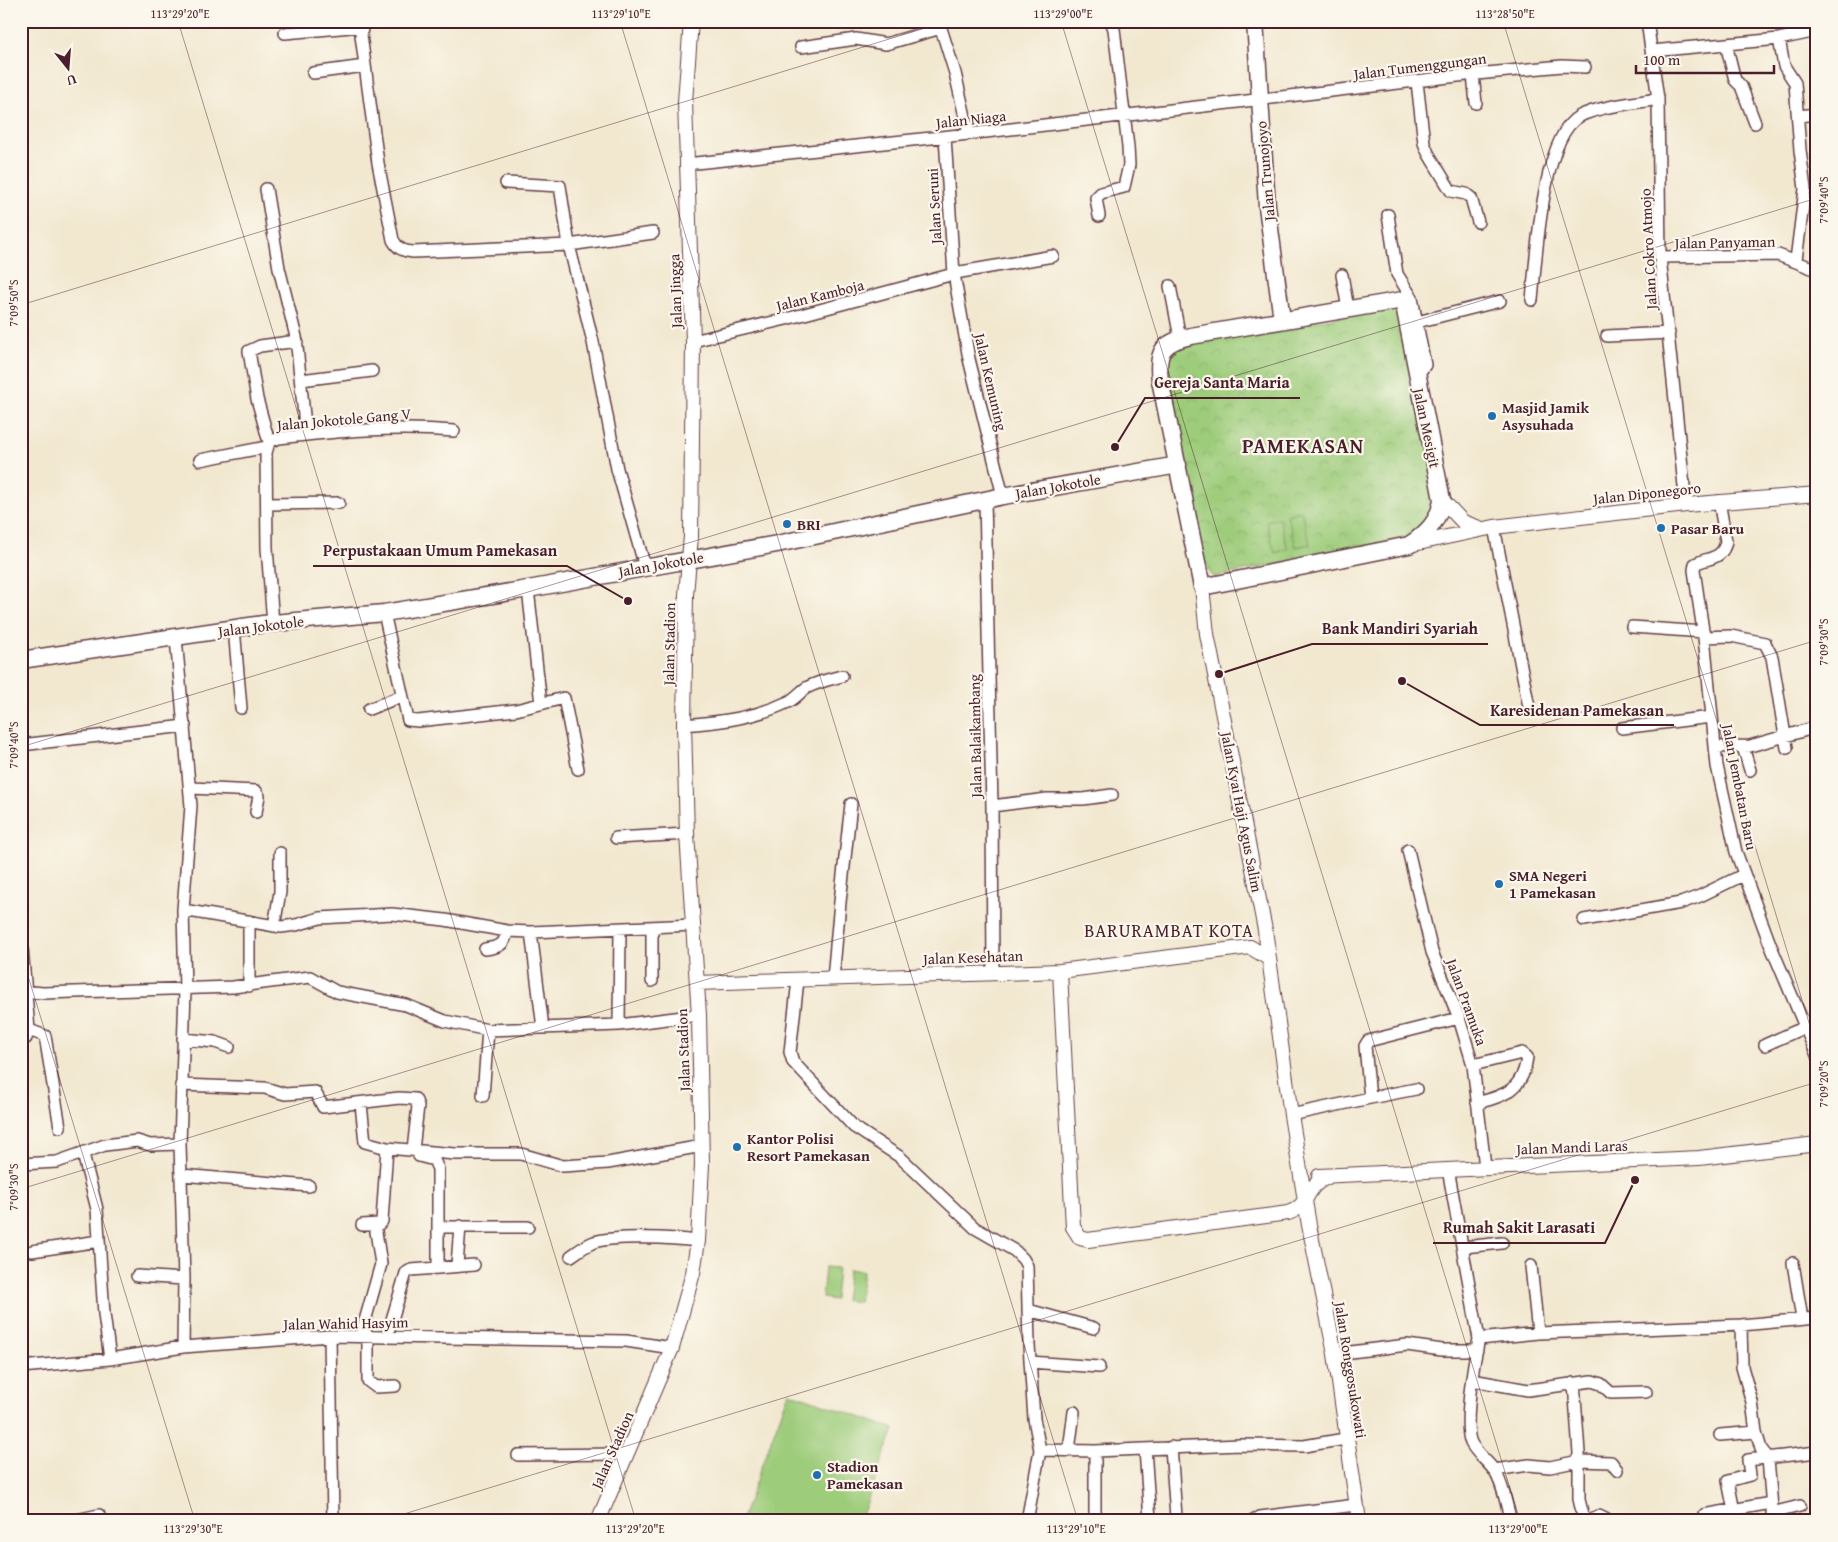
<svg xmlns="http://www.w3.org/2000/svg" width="1838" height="1542" font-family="'Gentium Book Plus',serif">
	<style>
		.park { fill: url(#park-crowns); stroke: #747652 }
		.garden { fill: #9dcc7a; stroke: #747652 }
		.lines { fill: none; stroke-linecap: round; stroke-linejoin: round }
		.minor-casing { stroke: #633d44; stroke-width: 14 }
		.major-casing { stroke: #633d44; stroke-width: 16 }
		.highway-casing { stroke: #633d44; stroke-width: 19 }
		.minor { stroke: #fff; stroke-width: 11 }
		.major { stroke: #fff; stroke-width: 14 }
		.highway { stroke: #fff; stroke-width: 16 }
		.ticks { fill: none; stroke: #4a1f2b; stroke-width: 1; stroke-opacity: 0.45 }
		.poi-dot { fill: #1f6fb2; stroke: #fbf7ec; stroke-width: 2 }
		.labels { text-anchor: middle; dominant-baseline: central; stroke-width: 4.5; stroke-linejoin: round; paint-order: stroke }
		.street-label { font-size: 15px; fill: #4a1f2b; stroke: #fbf7ec }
		.poi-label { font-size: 15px; font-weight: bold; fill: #4a1f2b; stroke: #fbf7ec; text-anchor: start }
		.quarter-label { font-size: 18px; letter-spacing: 1px; fill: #4a1f2b; stroke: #fbf7ec }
		.district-label { font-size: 20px; font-weight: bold; letter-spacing: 1px; fill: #4a1f2b; stroke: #fbf7ec }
		.leader { fill: none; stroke: #4a1f2b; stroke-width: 2 }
		.callout-dot { fill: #4a1f2b; stroke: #fbf7ec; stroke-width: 2 }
		.callout-label { font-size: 16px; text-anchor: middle; font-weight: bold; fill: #4a1f2b; stroke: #fbf7ec; stroke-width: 4.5; stroke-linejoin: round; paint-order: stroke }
		.neatline { fill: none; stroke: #4a1f2b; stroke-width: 2 }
		.ticks-label { font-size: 12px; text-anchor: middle; fill: #4a1f2b }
	</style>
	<defs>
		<pattern id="park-crowns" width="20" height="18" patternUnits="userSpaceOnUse" patternTransform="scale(1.25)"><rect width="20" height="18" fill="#9dcc7a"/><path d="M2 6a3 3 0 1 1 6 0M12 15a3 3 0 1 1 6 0" fill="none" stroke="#89af6a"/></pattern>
	</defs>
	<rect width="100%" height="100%" fill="#fbf7ec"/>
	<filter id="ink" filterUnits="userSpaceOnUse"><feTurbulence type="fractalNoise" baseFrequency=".02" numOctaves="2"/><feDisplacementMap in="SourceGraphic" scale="10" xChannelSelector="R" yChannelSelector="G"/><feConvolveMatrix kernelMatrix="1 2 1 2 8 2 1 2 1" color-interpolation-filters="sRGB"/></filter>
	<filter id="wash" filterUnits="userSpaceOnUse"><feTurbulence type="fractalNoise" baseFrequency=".0096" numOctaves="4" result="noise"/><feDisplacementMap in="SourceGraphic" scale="20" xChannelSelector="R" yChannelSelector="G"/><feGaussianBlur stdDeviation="1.12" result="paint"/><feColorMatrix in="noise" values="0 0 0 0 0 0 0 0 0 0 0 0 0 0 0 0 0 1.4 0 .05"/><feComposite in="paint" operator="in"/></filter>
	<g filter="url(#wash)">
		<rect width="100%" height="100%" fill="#f2e8d0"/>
		<path class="park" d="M1402,308L1442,505L1435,533L1214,577C1191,560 1172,404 1165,368L1170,353L1193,339Z"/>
		<path class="garden" d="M1301,511L1310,544L1296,547L1287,515Z
			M1279,518L1288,549L1275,553L1266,521Z
			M825,1267L838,1268L835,1300L822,1298Z
			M849,1269L863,1271L859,1302L845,1300Z
			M789,1392L894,1429L860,1521H741Z"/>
	</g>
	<g filter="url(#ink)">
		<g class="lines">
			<g class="minor-casing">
				<path id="minor" d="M363,21L361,35L378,163L393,240C398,249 403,251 413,252L569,245L593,342L617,469L645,567
					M1647,21L1658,99L1660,257L1686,505
					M939,22L955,73L969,134
					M285,33L362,26
					M1779,39L1784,66L1795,83L1800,150L1805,189L1796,260
					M1726,44L1735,80L1741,86L1755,123
					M801,47L856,39L886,44L941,28
					M1652,51L1779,39L1817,31
					M313,73L365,66
					M1473,75L1476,103
					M1417,82L1424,143L1428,153L1451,191L1466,194L1471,198L1478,222
					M1798,116L1817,114
					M945,137L954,274L969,359L1003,496
					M686,164L969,134L1466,75L1562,66L1585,67
					M506,183L560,186L569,245L653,233
					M266,189L279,268L296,337L306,435
					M1388,215L1397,274L1412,298L1425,365L1422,369L1416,370
					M1099,216L1096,198L1101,193L1124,187L1129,165L1128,147L1114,29L1111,21
					M1660,257L1778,255L1817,270
					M1342,275L1348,309
					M1170,286L1180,338
					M1532,300C1536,260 1542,135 1580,116C1600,106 1635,103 1658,99
					M1417,322L1500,301
					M1607,336L1669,333
					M693,341L786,319L961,272L1053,256
					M301,380L372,371
					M269,442L257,399L249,351L260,346L297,341
					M200,460L267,447
					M985,500L992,806L993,972
					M1719,501L1726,541C1723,560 1708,557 1695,564L1694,570L1704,637L1717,766L1736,852L1770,944L1817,1055
					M267,504L339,503
					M1494,527L1529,707
					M528,589L541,704
					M384,613L408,720L418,721L516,710L564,698L578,769
					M273,623L267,548L266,453L269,442L279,438C337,431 395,426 454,431
					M1632,627L1704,632
					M234,628L241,708
					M1704,637L1731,636L1765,643L1772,657L1787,748
					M176,638L191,806L183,910L185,990L180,1144L184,1279L183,1347
					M369,709L402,696
					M684,725C720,722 755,718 788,702C795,699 800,692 806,688C817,682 830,679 842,676
					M1622,728L1711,717
					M21,745L185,726
					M1715,747L1750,746L1817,727
					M1743,747L1750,770
					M191,788L256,791L259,796L256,812
					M992,806L1047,799H1083L1112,795
					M616,838L687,834
					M1408,850L1432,952L1459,1018L1473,1065L1485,1167
					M183,910L281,927L296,925L320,918L392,914L445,920L507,931L531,932L694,925
					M1584,920L1681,903L1700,896L1743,875
					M274,926L280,892V853
					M652,928V981
					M531,932L543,1028
					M21,935L29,1030L26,1038L21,1039
					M485,949C498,947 505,946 507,931
					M833,979L840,902L851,804
					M798,980L790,1052L793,1062L854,1127L900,1157L975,1228L1015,1251L1023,1259L1027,1266L1029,1345L1034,1419L1040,1450L1027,1521
					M249,986V921
					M21,991L43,993L233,987L310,977L337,992L406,1005L445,1021L488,1030L619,1025L699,1015
					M619,1025L620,929
					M29,1030L45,1036L60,1127
					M183,1039L215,1042L229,1047
					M1765,1045L1805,1027
					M1473,1065L1522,1053L1527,1057C1523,1090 1506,1095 1477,1103
					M181,1085L265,1088L285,1094L315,1092L323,1107L399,1098L415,1099L418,1106L413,1150
					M483,1096L488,1030
					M1370,1098L1416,1089
					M361,1104L365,1142L387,1148L455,1154H521L563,1166L608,1163L702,1146
					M1291,1115L1370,1098L1365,1046L1368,1041L1459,1018
					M83,1154L97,1209L104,1314L110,1359
					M21,1164L57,1162L105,1145L137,1141L150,1145L180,1144
					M1448,1169L1479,1339L1538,1333L1741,1325L1817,1318
					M182,1175L309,1186
					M362,1225L379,1224L382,1221L387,1148
					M438,1227H528
					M1464,1247L1502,1243
					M32,1251L99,1241
					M571,1256C578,1251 586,1245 594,1242C618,1235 673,1238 698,1241
					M1793,1263L1802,1319
					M457,1265L460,1226
					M1531,1266L1538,1333
					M438,1268L474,1265
					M137,1276L184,1279
					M1028,1310L1094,1328
					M1741,1325L1742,1367L1752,1402L1756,1432L1761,1449L1768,1458L1773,1521
					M361,1335L381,1264L375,1225
					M368,1335V1381L376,1387L395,1386
					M330,1336L333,1521
					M387,1336L406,1273L411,1270L438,1268V1169L434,1160L419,1156
					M1479,1339C1474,1360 1463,1425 1471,1443C1477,1454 1486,1460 1493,1469C1503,1482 1506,1505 1511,1521
					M1335,1354L1407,1345L1442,1350H1477
					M1030,1362L1099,1367
					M21,1367L110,1359L183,1347L330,1336L626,1341L672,1348
					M1472,1380L1528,1390L1592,1381L1601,1384L1611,1393L1646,1392
					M1574,1383L1579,1453V1499L1584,1521
					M1720,1435L1756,1432
					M1171,1447L1176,1517
					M1145,1449L1150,1520
					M1040,1450L1095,1451L1240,1445L1304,1446L1345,1439
					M1069,1450L1074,1412
					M1095,1451V1513
					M518,1455L627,1454
					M1494,1470L1529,1465L1550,1467L1579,1461L1611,1462L1617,1470
					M1772,1513L1800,1506
					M1704,1515L1771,1503
					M71,1521L99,1515
					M1253,1521L1260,1517L1356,1505
					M1586,1521L1599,1516L1609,1521
					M1736,1521L1728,1481L1750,1475L1748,1460L1817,1452"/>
			</g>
			<g class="major-casing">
				<path id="major" d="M1442,500L1463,522L1482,529
					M1409,545L1494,527L1686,505L1817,494
					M1202,587L1207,634L1265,930L1291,1115L1309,1225L1335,1354L1359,1521
					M1060,971L1073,1227L1080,1238L1088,1240L1288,1213C1312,1205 1303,1186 1328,1177
					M697,983L1060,971L1250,947L1268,958
					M1319,1176L1699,1158L1817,1144
					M598,1521L672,1348L693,1273L698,1241L702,1164L699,1015L687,834L684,725L686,595L691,536L693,341L685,102L691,21"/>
			</g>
			<g class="highway-casing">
				<path id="highway" d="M1255,21L1267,206L1282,320
					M1403,300L1442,500C1439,521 1427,533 1409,545L1202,587L1160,380C1156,351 1163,342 1191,336Z
					M21,660L263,624L384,613L528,589L777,544L1003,496L1178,465"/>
			</g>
			<use href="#minor" class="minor"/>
			<use href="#major" class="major"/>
			<use href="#highway" class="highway"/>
		</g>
	</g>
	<path class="ticks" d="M178,21L636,1521M620,21L1078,1521M1061,21L1520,1521M1503,21L1817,1049M21,305L948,21M21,747L1817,198M21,953L195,1521M21,1189L1817,640M381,1521L1817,1082"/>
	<g class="poi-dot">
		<circle cx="1492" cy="416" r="5"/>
		<circle cx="787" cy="524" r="5"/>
		<circle cx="1661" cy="528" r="5"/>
		<circle cx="1499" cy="884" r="5"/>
		<circle cx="737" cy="1147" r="5"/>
		<circle cx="817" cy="1475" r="5"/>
	</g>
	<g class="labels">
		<g class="street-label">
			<text transform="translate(1420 66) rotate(-7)">Jalan Tumenggungan</text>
			<text transform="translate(971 119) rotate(-6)">Jalan Niaga</text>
			<text transform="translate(1265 171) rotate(-95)">Jalan Trunojoyo</text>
			<text transform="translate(934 206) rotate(-93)">Jalan Seruni</text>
			<text transform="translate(1725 242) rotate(-1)">Jalan Panyaman</text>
			<text transform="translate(1648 249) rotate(-93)">Jalan Cokro Atmojo</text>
			<text transform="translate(675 291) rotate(-92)">Jalan Jingga</text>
			<text transform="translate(820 295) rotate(-14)">Jalan Kamboja</text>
			<text transform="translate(991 382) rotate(77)">Jalan Kemuning</text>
			<text transform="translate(344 419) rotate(-5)">Jalan Jokotole Gang V</text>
			<text transform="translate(1427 428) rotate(78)">Jalan Mesigit</text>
			<text transform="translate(1058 486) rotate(-10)">Jalan Jokotole</text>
			<text transform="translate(1647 493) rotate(-6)">Jalan Diponegoro</text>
			<text transform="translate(661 564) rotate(-10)">Jalan Jokotole</text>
			<text transform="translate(261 626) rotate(-7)">Jalan Jokotole</text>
			<text transform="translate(669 644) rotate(-89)">Jalan Stadion</text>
			<text transform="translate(975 736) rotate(-91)">Jalan Balaikambang</text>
			<text transform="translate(1740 787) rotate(79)">Jalan Jembatan Baru</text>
			<text transform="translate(1242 812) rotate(79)">Jalan Kyai Haji Agus Salim</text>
			<text transform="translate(973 957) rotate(-2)">Jalan Kesehatan</text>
			<text transform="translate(1467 1002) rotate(70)">Jalan Pramuka</text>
			<text transform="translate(683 1050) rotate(-92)">Jalan Stadion</text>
			<text transform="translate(1572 1147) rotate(-2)">Jalan Mandi Laras</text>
			<text transform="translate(346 1323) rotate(-1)">Jalan Wahid Hasyim</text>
			<text transform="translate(1351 1370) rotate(81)">Jalan Ronggosukowati</text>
			<text transform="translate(612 1450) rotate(-66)">Jalan Stadion</text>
		</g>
		<g class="poi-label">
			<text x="1502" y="407">Masjid Jamik<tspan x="1502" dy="17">Asysuhada</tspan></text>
			<text x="797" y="524">BRI</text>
			<text x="1671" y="528">Pasar Baru</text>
			<text x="1509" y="875">SMA Negeri<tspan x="1509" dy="17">1 Pamekasan</tspan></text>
			<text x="747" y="1138">Kantor Polisi<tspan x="747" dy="17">Resort Pamekasan</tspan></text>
			<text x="827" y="1466">Stadion<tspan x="827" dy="17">Pamekasan</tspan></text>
		</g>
		<g class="quarter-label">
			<text x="1169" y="930">BARURAMBAT KOTA</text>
		</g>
		<g class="district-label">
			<text x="1303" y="445">PAMEKASAN</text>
		</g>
	</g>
	<path class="leader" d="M1115 447L1145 398H1300M628 601L567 566H313M1219 674L1312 644H1488M1402 681L1480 725H1674M1635 1180L1605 1243H1433"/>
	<g class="callout-dot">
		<circle cx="1115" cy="447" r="5"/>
		<circle cx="628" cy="601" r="5"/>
		<circle cx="1219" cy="674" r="5"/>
		<circle cx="1402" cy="681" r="5"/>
		<circle cx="1635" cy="1180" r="5"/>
	</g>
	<g class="callout-label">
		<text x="1222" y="388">Gereja Santa Maria</text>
		<text x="440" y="556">Perpustakaan Umum Pamekasan</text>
		<text x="1400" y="634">Bank Mandiri Syariah</text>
		<text x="1577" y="716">Karesidenan Pamekasan</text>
		<text x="1519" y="1233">Rumah Sakit Larasati</text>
	</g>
	<rect width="1838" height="1542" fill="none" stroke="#fbf7ec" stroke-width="55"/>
	<g transform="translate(68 68) rotate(163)" stroke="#fbf7ec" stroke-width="4" paint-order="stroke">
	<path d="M0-4L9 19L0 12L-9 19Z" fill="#4a1f2b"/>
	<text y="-8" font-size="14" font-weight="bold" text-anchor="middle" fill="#4a1f2b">U</text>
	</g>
	<path d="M1636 65v8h138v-8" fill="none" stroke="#4a1f2b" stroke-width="2.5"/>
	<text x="1643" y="65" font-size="15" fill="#4a1f2b" stroke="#fbf7ec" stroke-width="4" paint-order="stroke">100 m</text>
	<rect x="28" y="28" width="1782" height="1486" class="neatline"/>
	<g class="ticks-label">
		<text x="180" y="18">113°29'20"E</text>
		<text x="621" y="18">113°29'10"E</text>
		<text x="1063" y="18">113°29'00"E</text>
		<text x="1505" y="18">113°28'50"E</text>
		<text transform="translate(1824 200) rotate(-90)" y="4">7°09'40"S</text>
		<text transform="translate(14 303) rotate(-90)" y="4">7°09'50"S</text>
		<text transform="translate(1824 642) rotate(-90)" y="4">7°09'30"S</text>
		<text transform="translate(14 745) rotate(-90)" y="4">7°09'40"S</text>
		<text transform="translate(1824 1084) rotate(-90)" y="4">7°09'20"S</text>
		<text transform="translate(14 1187) rotate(-90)" y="4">7°09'30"S</text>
		<text x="193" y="1533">113°29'30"E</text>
		<text x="635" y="1533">113°29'20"E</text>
		<text x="1076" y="1533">113°29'10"E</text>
		<text x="1518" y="1533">113°29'00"E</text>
	</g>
</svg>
